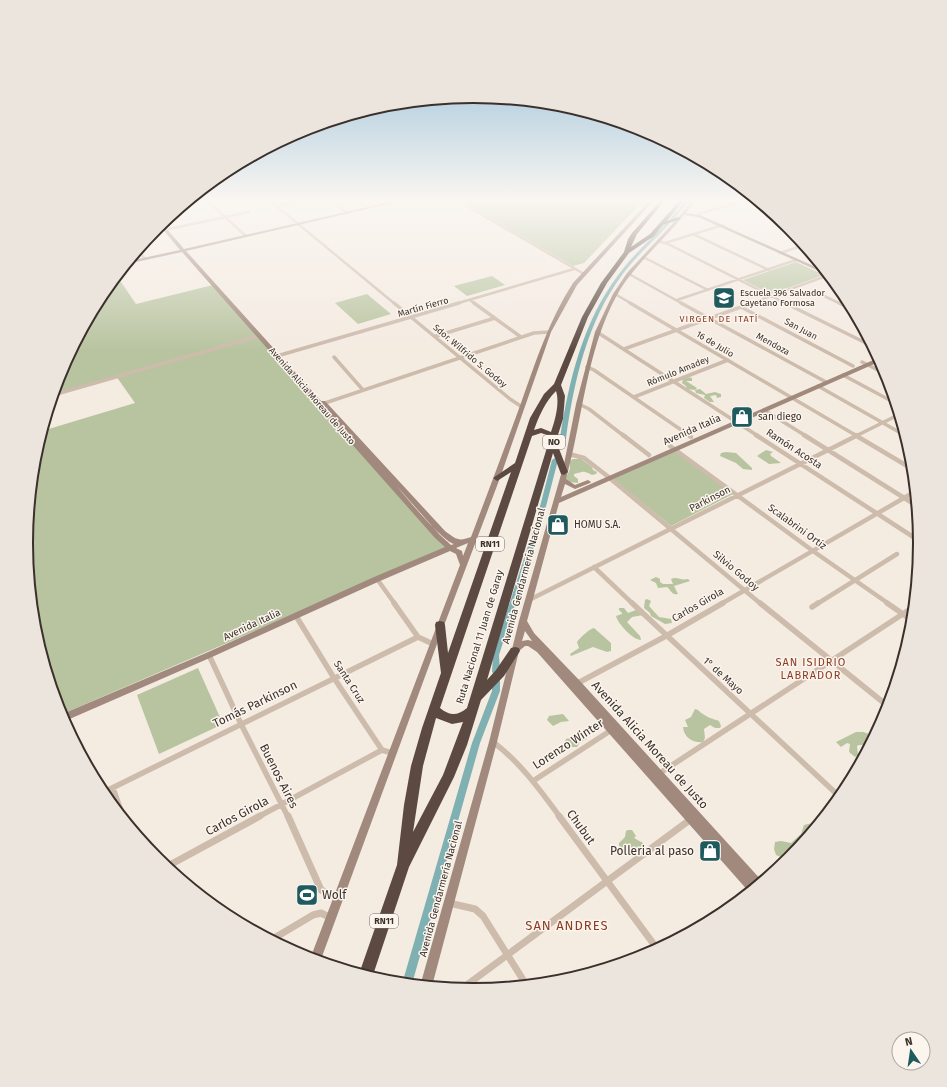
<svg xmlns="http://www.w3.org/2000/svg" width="947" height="1087" font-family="'Fira Sans',sans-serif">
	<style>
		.green { fill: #b8c4a0 }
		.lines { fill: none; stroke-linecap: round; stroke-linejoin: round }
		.canal { fill: #7fb0b2; fill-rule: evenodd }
		.street-far4 { stroke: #cdbbac; stroke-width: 2.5 }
		.street-far3 { stroke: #cdbbac; stroke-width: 3.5 }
		.street-far2 { stroke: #cdbbac; stroke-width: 4.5 }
		.street-far1 { stroke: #cdbbac; stroke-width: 5.5 }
		.street { stroke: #cdbbac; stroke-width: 7 }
		.secondary { fill: #a18a7d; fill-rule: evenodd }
		.highway { fill: #5c4a42; fill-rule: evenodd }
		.labels { text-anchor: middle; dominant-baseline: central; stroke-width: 3; stroke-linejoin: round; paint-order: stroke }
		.far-poi-label { font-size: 9px; fill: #3b302b; stroke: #fbf5ee; text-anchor: start }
		.far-street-label { font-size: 9px; fill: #3b302b; stroke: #fbf5ee }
		.far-neighbourhood-label { font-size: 9px; letter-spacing: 1px; fill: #8c3b22; stroke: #fbf5ee }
		.shield { fill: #fbf5ee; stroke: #756b66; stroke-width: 1 }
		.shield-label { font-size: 9px; font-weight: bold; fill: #3b302b }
		.poi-label { font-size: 10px; fill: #3b302b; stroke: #fbf5ee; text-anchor: start }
		.street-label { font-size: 10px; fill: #3b302b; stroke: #fbf5ee }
		.neighbourhood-label { font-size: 11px; letter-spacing: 1px; fill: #8c3b22; stroke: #fbf5ee }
		.near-street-label { font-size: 12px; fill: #3b302b; stroke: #fbf5ee }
		.near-poi-label { font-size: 12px; fill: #3b302b; stroke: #fbf5ee; text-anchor: end }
		.near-neighbourhood-label { font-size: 13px; letter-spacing: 1px; fill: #8c3b22; stroke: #fbf5ee }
		.rim { fill: none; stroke: #3b302b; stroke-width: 2 }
	</style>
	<rect width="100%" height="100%" fill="#f4ebe1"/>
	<path class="green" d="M458,199H645L584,263L573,266Z
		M796,262L824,275L771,294L743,280Z
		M117,276L136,304L213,285L447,548L60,715L35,631L26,543L35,456L42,431L135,403L116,376L53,395C65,357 91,307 117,276Z
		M492,276L505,285L467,296L454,286Z
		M367,294L391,314L358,324L335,303Z
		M687,377L692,378V381H686L697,388L695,390L700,389L706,394L715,392L721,394V397L717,398L716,395L710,396L714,402H710L704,398L705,395L696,393L695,390L687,389L686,386L682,383L683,379Z
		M766,450L773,452L770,454L771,456L781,463L769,464L757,456Z
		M674,451L733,494L671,526L612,478Z
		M726,452L736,453L752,468V470L743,469L736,463L720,456L721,453Z
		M573,459H581L592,467L593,470L597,472L596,474L592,475C582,470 584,472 574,474V476L578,479V483L569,482L565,480L570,469V461Z
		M656,577L660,579V582L663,584H673L671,579C677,576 681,581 688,579L690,581L674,586L678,594C671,595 671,590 667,587L658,588L656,583L650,580Z
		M647,599L651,601L649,606L659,617L671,619L672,623L665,624L651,616L650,613L644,608L645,600Z
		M619,608H624L628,613L636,610L643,615L632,617L627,622L640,636L641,640C633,640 618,624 616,616L622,614V613L619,610Z
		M594,628L611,643V651L607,652L593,647L571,656L570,654L579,648L577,642C580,638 589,629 594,628Z
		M198,668L223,724L159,754L137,695Z
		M695,709C700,710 699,712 703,714C708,718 714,719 719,721L721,726L720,728H715L710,725L704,729L705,738L703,742C693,743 684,738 683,727H688L685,720L691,717Z
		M563,714L569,721L561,722L553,726L547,720L549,716Z
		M856,732H863L876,736C871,744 868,745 859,745L857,746L858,755L855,757L849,752L850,744L847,743L841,747L836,742Z
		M583,735L587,739L580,742L577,747H569L564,744L566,739Z
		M826,815L803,844L794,848L793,857L786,859L776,855L774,849L775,842L781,841L791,843L801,834L804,825L817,822L820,817Z
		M628,830H632L636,836L634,838L643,843L644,846L641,850L631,851L619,846V843L625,837L626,831Z"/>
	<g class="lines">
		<path class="canal" d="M687,199H691L671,222H669V220Z
			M667,222L670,223C654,241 636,256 622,275C587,322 574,381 566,438L565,439H561L560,438C569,380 583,321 619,274C633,255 651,239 667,222Z
			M555,458L558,460L543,518L499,655L500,672L498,674L496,675L494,674L492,672L493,655L537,518L552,460Z
			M496,678L499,679L500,681V691L480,743L412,984L411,985L402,984L472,743L492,691V681L493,679Z"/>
		<path class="street-far4" d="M205,199L246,236
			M268,199L395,304
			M329,199L347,213
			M455,199L584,274
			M184,205L213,199
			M277,206L308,199
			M698,214L750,199
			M169,229L249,212
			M695,235L769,270
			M658,241L668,244L787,304
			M665,243L723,225
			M138,250L145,259
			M780,253L805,245
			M643,257L708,290
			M629,274L683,304
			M615,294L632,304
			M820,294L841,304
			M470,300L475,304
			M677,300L796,260
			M455,304L574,269
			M749,304L829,275"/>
		<path class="street-far3" d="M394,303L510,399L522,407
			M474,303L521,337
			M630,303L857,436
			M681,303L826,382
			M785,303L874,347
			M839,303L854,310
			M741,307L853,366
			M597,332L758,436
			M436,336L495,318
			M624,349L752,303
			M277,356L459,303
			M334,357L363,390
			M862,362L888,375
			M63,367L67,366
			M587,367L594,370L690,436
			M843,375L897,404
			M818,386L906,436
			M53,395L259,336
			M634,397L728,360
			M322,404L534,333L549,332
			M579,404L589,409L624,436
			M764,410L806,436
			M856,436L900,414"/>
		<path class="street-far2" d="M623,435L649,455
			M688,435L691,437
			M756,435L921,542
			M804,435L917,506
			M855,435L914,470
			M904,435L906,436
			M670,446L813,551L889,604
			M569,454L584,458L606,475L761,604
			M594,567L633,604
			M377,579L395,604
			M529,600L858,435
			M721,604L916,491
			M817,604L897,554"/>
		<path class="street-far1" d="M394,603L418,637
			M632,603L841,798
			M760,603L889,707
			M887,603L913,621
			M812,607L818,603
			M296,616L334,678L382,750L392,753
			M418,637L433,644
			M209,655L241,724L288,817
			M576,684L666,636L723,603
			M493,742C520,762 540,790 560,817
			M657,775L915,606
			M533,781L613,729
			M113,788L123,817
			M102,793L418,637
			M258,817L382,750"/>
		<path class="street" d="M123,816L124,820
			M288,816L321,890L338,898
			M559,816L658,950
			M166,867L260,816
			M758,885L785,864
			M449,903L475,909L483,916L527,986
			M271,940L313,915L321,913L331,918
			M460,990L691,819"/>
		<path class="secondary" d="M403,199H410L186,251L321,401H325L445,531C456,539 458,542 471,537C488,492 505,447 521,403C536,361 549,320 573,283L651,199H655L577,285L551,332L500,478L437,644L320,962L310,959L460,565L456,554L450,551L380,581L212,657L65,721H64L60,715L206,653L374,577L445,547L435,538L182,252L127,264L129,261L180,250L159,225L162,223L184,249ZM395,484C405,496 442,541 454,544L451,545L439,534ZM468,543L463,556L462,551L456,548Z
			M693,199H697L686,213L700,215L827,272L830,276L698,217L684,215C663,241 633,266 617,295C586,351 583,418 566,479L575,485L588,480L591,482L590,483L575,489L565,484L561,497L878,358L881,361L559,503L527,621L534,633L580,681L763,882L750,893L537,652L528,646H525L519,651L497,742L432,986H420L489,742L519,621L564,464L576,404L595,332L613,294L627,273L676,220ZM525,631L532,641L528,640L522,641Z"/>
		<path class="highway" d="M662,199H666L637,234L631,247L650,234L681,199H685L667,221L678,217L681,219L663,225L654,236L629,253L607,283L588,317L561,385L565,396L563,419L556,441L568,472L564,475L561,474L553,453L487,680L496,670L511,648L515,647L519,648L520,651L504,676L481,700L467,745L454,777L409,867L372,978L359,974L397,865L404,805L411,766L422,728L441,673L435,625L436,622L440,621L444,622L445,625L448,653L511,472L497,481L493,478L515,463L530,418L544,394L554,384L582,317L601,283L624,252L628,239L632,233ZM556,391C560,403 555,420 551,432L541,428L534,430C539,416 545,402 556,391ZM541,433L547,435L549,441L467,708C457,716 450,716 440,708L532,436ZM436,718L452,724L463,722L443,775L413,832L423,766Z"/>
	</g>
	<linearGradient id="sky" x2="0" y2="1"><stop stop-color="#7eb2d2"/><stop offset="0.57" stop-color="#faf6f2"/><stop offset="1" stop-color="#faf6f2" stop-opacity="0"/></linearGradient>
	<rect width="947" height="351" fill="url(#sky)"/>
	<defs>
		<g id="school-square" transform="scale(1.15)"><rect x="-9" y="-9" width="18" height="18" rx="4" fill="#1f5a5e" stroke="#fbf5ee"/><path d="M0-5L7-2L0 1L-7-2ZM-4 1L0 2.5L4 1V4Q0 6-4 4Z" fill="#fff"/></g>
		<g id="shop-square" transform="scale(1.15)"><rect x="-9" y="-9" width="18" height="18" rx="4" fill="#1f5a5e" stroke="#fbf5ee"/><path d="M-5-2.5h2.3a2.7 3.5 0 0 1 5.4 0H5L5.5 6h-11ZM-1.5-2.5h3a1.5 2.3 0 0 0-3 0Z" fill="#fff"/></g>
		<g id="stadium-square" transform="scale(1.15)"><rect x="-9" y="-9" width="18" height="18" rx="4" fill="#1f5a5e" stroke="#fbf5ee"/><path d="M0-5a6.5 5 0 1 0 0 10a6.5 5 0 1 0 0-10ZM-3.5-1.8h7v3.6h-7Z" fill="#fff"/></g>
	</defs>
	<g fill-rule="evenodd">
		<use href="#school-square" x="724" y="298"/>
		<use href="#shop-square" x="742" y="417"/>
		<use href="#shop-square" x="558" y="525"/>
		<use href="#shop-square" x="710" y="851"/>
		<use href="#stadium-square" x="307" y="895"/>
	</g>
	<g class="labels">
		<g class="far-poi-label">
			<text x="740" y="293">Escuela 396 Salvador<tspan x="740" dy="10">Cayetano Formosa</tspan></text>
		</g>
		<g class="far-street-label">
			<text transform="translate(423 307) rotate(-16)">Martín Fierro</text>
			<text transform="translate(801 329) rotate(28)">San Juan</text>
			<text transform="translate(715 344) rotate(31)">16 de Julio</text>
			<text transform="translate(773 344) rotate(29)">Mendoza</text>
			<text transform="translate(470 356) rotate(40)">Sdor. Wilfrido S. Godoy</text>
			<text transform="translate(678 371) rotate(-22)">Rómulo Amadey</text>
			<text transform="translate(312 396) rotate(49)">Avenida Alicia Moreau de Justo</text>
		</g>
		<g class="far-neighbourhood-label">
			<text x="719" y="319">VIRGEN DE ITATÍ</text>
		</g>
		<g class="shield">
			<rect x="543" y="435" width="22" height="14" rx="3"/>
			<rect x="476" y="537" width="28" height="14" rx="3"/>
			<rect x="370" y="914" width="28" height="14" rx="3"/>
		</g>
		<g class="shield-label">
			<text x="554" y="442">NO</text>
			<text x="490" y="544">RN11</text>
			<text x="384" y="921">RN11</text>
		</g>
		<g class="poi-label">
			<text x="758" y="417">san diego</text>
			<text x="574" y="525">HOMU S.A.</text>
		</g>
		<g class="street-label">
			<text transform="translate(692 430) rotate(-24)">Avenida Italia</text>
			<text transform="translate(794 449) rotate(33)">Ramón Acosta</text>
			<text transform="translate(710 499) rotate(-27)">Parkinson</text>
			<text transform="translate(797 527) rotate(36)">Scalabrini Ortiz</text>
			<text transform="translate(736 571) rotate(40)">Silvio Godoy</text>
			<text transform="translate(524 576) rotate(-75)">Avenida Gendarmería Nacional</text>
			<text transform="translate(698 605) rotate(-30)">Carlos Girola</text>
			<text transform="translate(252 625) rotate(-25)">Avenida Italia</text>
			<text transform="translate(480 637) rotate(-73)">Ruta Nacional 11 Juan de Garay</text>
			<text transform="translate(723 676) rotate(42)">1° de Mayo</text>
			<text transform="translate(349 682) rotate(57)">Santa Cruz</text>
			<text transform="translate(441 889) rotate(-75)">Avenida Gendarmería Nacional</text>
		</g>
		<g class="neighbourhood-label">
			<text x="811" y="662">SAN ISIDRIO<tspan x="811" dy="13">LABRADOR</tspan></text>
		</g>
		<g class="near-street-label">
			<text transform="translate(255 704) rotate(-26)">Tomás Parkinson</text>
			<text transform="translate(568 744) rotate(-33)">Lorenzo Winter</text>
			<text transform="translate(650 745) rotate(48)">Avenida Alicia Moreau de Justo</text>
			<text transform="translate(279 776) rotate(63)">Buenos Aires</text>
			<text transform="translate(237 816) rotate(-28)">Carlos Girola</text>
			<text transform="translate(581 827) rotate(54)">Chubut</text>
		</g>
		<g class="near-poi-label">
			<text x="694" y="851">Polleria al paso</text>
			<text x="322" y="895" text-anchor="start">Wolf</text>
		</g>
		<g class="near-neighbourhood-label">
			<text x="567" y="925">SAN ANDRES</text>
		</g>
	</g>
	<path d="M0 0H947V1087H0ZM33 543a440 440 0 1 1 880 0a440 440 0 1 1-880 0Z" fill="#ece5de" fill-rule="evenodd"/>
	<path class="rim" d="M33 543a440 440 0 1 1 880 0a440 440 0 1 1-880 0Z"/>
	<g transform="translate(911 1051) rotate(347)"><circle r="19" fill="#fbf5ee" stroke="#aea6a0"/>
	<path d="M0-3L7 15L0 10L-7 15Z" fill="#1f5a5e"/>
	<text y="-6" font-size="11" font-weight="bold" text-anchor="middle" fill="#3b302b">N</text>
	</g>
</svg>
